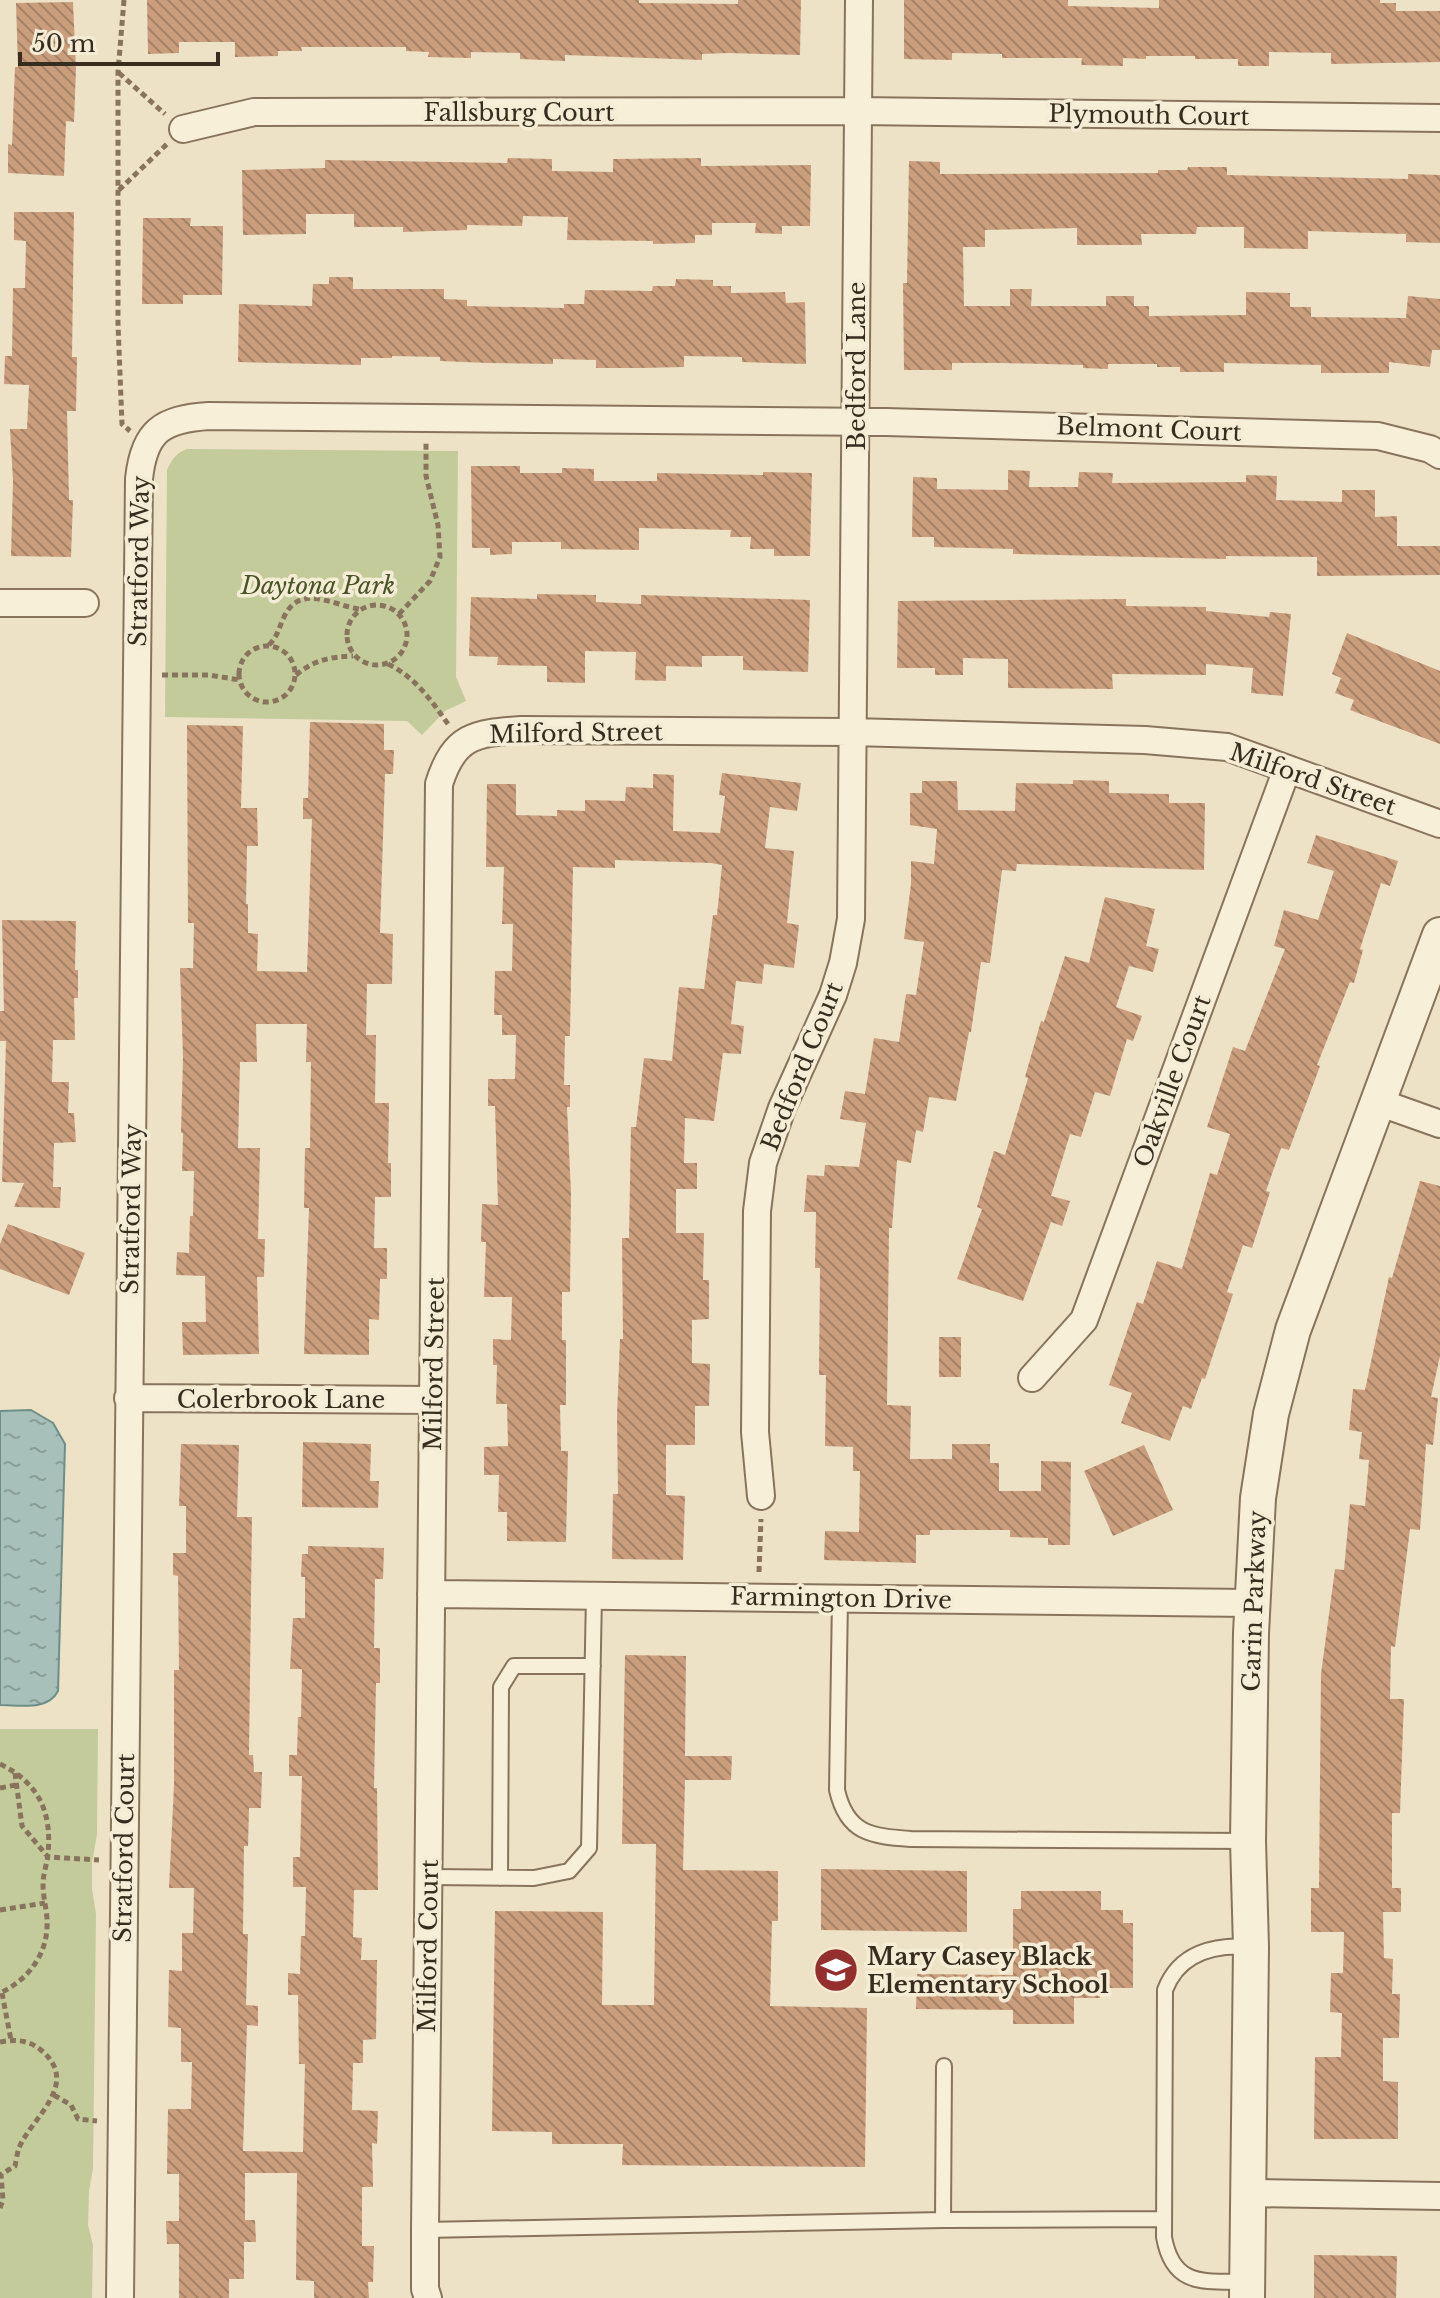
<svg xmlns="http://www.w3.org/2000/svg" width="1440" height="2298" font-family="'Libre Baskerville',serif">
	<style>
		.park { fill: #c4cb9a }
		.water { fill: url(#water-ripples); stroke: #6e8f87; stroke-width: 2 }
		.building { fill: url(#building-back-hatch) }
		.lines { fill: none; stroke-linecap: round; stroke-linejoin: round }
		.service-casing { stroke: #88745c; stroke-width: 18 }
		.minor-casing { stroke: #88745c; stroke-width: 30 }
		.tertiary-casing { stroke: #88745c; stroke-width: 38 }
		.path { stroke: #88745c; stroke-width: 5; stroke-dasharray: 6 4; stroke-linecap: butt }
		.service { stroke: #f8efd9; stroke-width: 14 }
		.minor { stroke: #f8efd9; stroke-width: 26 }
		.tertiary { stroke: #f8efd9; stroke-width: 34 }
		.labels { text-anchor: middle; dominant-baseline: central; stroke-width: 7; stroke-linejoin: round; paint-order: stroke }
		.street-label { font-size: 24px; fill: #382c1f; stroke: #f5ecd5 }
		.park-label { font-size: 24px; font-style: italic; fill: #485426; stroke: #f5ecd5 }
		.poi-label { font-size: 24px; font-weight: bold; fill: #382c1f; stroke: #f5ecd5; text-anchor: start }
	</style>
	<defs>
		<pattern id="water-ripples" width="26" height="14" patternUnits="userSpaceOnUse" patternTransform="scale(2)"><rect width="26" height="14" fill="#a7c1ba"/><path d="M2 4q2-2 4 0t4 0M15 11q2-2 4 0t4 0" fill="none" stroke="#899d97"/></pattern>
		<pattern id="building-back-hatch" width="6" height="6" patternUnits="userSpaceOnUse" patternTransform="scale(2)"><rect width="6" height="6" fill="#ca9e7d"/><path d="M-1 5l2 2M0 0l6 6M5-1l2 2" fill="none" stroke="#a58166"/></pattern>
	</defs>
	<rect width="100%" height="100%" fill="#ede2c5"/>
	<path class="park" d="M187,449L458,451L456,677L466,701L445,711L422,735L407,721L165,717L167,470C172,459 176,453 187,449Z
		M0,1729H98L97,1834L92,1863V1889L96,1914L93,2169L89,2191L88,2225L93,2245L92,2298H0Z"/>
	<path class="water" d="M31,1410L53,1423L65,1444L58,1691C48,1711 20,1705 0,1705V1411Z"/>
	<path class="building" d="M147,0H639V3L738,4V0H801L800,55L728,53L702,54V60L565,55V61L520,59V53L471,52V58L428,57L429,52L406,51V47H301L302,51H278V56L235,57V42H179V53L148,54Z
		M904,0H1068V6L1159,8V0H1380V3H1396V11H1440V62L1331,64V53L1269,52V66H1238V59H1195V56H1146V59L1123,58V66L1081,65L1082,58H1002V54L952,53V60L904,59Z
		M73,2L76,69L74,122L66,121L64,176L8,173V144L12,145L15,67H18L16,3Z
		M508,158L552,159V171L613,172V159L701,158V166L811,165L810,226H782V234L755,233L756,223H712V235H695V243L653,244V241L567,240L568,217L523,216L522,226L467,225V230L403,232V227H354V214H306V234L243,235L242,170L325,168V160L507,163Z
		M909,161L940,162V174L1158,173V170H1187L1188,167H1227V175L1408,179V174L1440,175V243L1406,242V234L1308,231V249L1244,248V227H1197L1196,234H1141L1142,245H1077V228L985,230V247H963L964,306H1010V289H1032L1031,306H1106V296H1134V306H1149V316L1246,315V292L1290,293V307H1311V317L1406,318L1408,296L1440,299V350H1432L1430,367L1389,362V373H1321V365L1224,363V372H1180V367H1157V364H1108V369L1083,368V365L1003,363H952V370H904L903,283H907Z
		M14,212H74L72,357H77L76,411H67L69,500H73L71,557L11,556L13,481L10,429H27L29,385L4,384L5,356H12L13,288H25L26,241L14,240Z
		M143,218H191L190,226H223L222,295H183V304H142Z
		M329,277H353V289H444V299L467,300V306L564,308V304H584L585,290L652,291L653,286H675L676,279L713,280V286H731V293L785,292L786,303L805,302L806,364L742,362V357L684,356V367L642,368H596V360L553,359V364L488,363L440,361V357L392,356V358H361V365L238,362L239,304L312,306L313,284H329Z
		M471,466H520V473H562V468L594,469V481H657V473L763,475V472L812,473L810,556H774V549H750L751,537H730L731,530L639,528V550L561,549V542H512V554L490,555V548H472Z
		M1008,470L1030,471L1029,487H1078L1079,472L1113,473L1112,483L1246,482V475L1277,476L1276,500L1342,502V490H1375V517L1397,516V546H1440V575L1317,576V557L1226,556V559L1013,554V549L934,547V537H912L913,477L937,478V489L1008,490Z
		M537,594L596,595V602L641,604V595L810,600L808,672L743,670V656H702V667L666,666V681L635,680L636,652L585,651V683L547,682V666L497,665L498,657L469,656L471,597L537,599Z
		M1126,599V606L1206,607V611L1269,617L1270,612L1291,614L1283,696L1251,693L1253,668L1206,664V675L1112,674L1113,689L1008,688V659L963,658V675H935V668H897L898,601Z
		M1347,633L1440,671V744L1350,710L1354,700L1335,693L1341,678L1332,674Z
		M310,722L384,724V750H394L393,774H385L380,933L393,934L392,984H367L366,1035H376L375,1103H389L388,1163H391V1197H375L374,1248H387V1279H380L379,1320L369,1319V1355L304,1354L309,1208H304L305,1148H310L311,1062H306L307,1024H256L257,1062H240L238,1148H260L258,1239H265L264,1277H257L259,1354L183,1355L182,1322H206L205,1276L176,1275L177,1252L189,1253L190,1216H193L194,1171H182L183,1133H181L183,1057L180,968H193L194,923H188L187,725L243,726L241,808H257L258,846H247L246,904H248V933L258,934L257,971L307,972L312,819H303V798H308Z
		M722,773L801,783L797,811L770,807L765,848L794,851L787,923L799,925L794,968L764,964L762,984L736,981L731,1024L744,1026L741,1054L723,1053L714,1121L685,1118L684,1163H697V1189H676V1233H704L703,1280H709V1319L692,1320V1363L710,1364L709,1406H695V1445H666V1495L685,1496L683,1560L612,1559L613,1494H618L617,1416L620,1339H623L622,1238H629L631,1127H636L644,1058L672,1061L679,987L704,989L713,915H717L722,865L711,863L615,860V868L573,867L570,1036H565L564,1085H570V1107H567L571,1193L570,1292H562V1340H566V1405H560L561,1451H568L566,1542L507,1541V1512H498L499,1475H484V1447L508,1446L507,1404H496L497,1365H493V1339L511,1340L512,1297H484L486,1242H481L482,1204L498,1205L495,1106H488V1079H515L516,1035H502V1015H494L495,971H512L513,924H502L504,867H486L487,784H516V815L557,816V810L585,811V800L625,801L626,787L653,788V774L674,775L673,831L720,833L725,796L719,795Z
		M1073,780L1109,781V793L1169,794V803H1205L1204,870L1017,864L1016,871L1002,870L990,963L981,962L971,1032H969L956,1101L929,1097L923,1132L916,1130L911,1163L897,1160L892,1228H889L887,1405L911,1406L910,1459H952V1444H990V1463H999V1491H1041V1461L1071,1462L1070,1545H1048V1538L1010,1537V1530H930V1535H916V1563L824,1560L825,1531L859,1532L860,1471H853V1447L825,1446L826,1375H819L820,1268H815L816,1212H804L807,1175L824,1176L825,1165L859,1167L866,1123L840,1119L845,1091L865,1094L874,1038L899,1042L906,994L916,995L924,942L904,939L911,884V861L934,864L937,829L910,825V793H922V781H957L958,810L1015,811L1016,783L1073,784Z
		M1316,835L1398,861L1390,886L1381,883L1360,949L1363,950L1354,983L1350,982L1317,1065L1320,1066L1289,1150L1281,1148L1266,1191L1270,1192L1252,1248L1243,1245L1227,1292L1233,1294L1205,1379L1202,1378L1191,1409L1183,1406L1170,1441L1121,1423L1132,1393L1109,1385L1137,1302L1143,1304L1157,1261L1182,1269L1210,1173L1217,1175L1230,1134L1207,1127L1233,1047L1245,1051L1285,949L1274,946L1284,910L1318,920L1334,871L1307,863Z
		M1105,897L1155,909L1146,946L1159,949L1153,972L1129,966L1116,1007L1142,1016L1133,1041L1127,1039L1110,1096L1095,1092L1081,1137L1070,1134L1051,1196L1070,1201L1062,1226L1051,1222L1023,1301L957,1279L982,1209L977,1207L994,1151L1005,1155L1028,1078L1025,1077L1041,1021L1044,1022L1065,956L1089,963Z
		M2,920L76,921L75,970H78V998H74L75,1040H53L52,1082H69L68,1113H74L76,1142L54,1143L53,1187H61L60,1208L14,1207L24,1183L2,1182L6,1041H0V1011H4Z
		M1420,1181L1440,1186V1356L1431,1397L1438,1398L1433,1445L1426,1444L1420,1530L1410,1529L1395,1647L1391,1646L1390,1699H1404L1400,1813H1392V1888H1401V1912H1383L1384,1958L1393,1959L1392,1994H1400L1399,2038H1383V2081L1398,2082V2139H1314L1315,2057H1341L1342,2013L1330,2012L1331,1973H1343L1344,1932H1311V1888H1319L1321,1674L1335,1569L1344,1570L1350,1504L1365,1506L1369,1460L1359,1459L1362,1432L1349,1430L1353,1389L1365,1390L1389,1277L1392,1278Z
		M8,1224L85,1253L69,1295L0,1269V1244Z
		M939,1337H961V1377H939Z
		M303,1442L371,1444L370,1481H379L378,1508L302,1507Z
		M181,1444L239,1445L237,1517H252L249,1755H253L254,1772H262L261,1808H249L248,1846H244L243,1934H248L246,2005L258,2006V2026L247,2025L243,2151L303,2152L305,2064H299L298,1995H288V1973L300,1974L301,1936H305L306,1887H293V1857H300L302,1776H289V1755H297L298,1717H301L302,1669H290L293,1618H305V1577H301L302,1554H308V1546L384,1548L383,1579H375L374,1648H380V1683H376L374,1788H377L378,1890H354L353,1937L362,1938L361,1960H377L376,2039L363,2040V2063H353L352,2110L378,2111L377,2144L372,2143L373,2187H362V2246H374L373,2282H368L369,2298H314V2281L296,2280L297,2173H245V2220H255L256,2242H244V2279H229V2298H179V2244H167L166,2221H179V2174H167L168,2109H191L192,2062H181V2028L168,2027L169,1970L182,1971V1933H193L194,1888H169L174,1785V1670H179L178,1576L173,1575V1553H186V1506H179Z
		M1144,1445L1173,1510L1113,1536L1084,1471Z
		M625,1655L686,1656L685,1756H732L731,1780H685L683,1870L778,1871V1921H772L770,2006L867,2008L865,2167L622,2165L623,2144H552V2132L492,2131L495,1911L603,1912L602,2005H654L656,1844H622Z
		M821,1869L967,1871V1932L821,1930Z
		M1021,1891H1101V1910H1123V1923H1133V1988H1100V1998H1074V2024H1013V2010L916,2009L917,1974L1013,1975V1909H1021Z
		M1314,2255L1397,2256L1396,2298H1314Z"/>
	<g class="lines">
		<g class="service-casing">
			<path id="service" d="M840,1598L837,1790C847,1834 871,1836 911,1839L1247,1841
				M429,1877L534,1878L569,1871L589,1848L594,1596
				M500,1878L501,1687L514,1666H593
				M943,2220L944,2066
				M425,2230L943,2220L1164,2219
				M1247,2282C1205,2281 1173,2288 1164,2237L1165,1990C1179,1953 1214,1944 1251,1947"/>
		</g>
		<g class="minor-casing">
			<path id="minor" d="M183,129L254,112L858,111L1440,118
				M0,603H85
				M1378,1102L1440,1124
				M1032,1378L1084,1320L1287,769
				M128,1398L433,1400
				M761,1496L755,1432L757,1211L763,1163L782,1108L833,995L843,963L851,919L859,0
				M431,1594L1251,1603
				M1248,2193L1440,2196
				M120,2298L139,479C144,431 162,419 209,416L886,422L1378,436L1430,449L1440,455
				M428,2298L425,2289V2230L439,784C454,736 474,733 521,730L852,732L1145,740L1227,747L1440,824"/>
		</g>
		<g class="tertiary-casing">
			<path id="tertiary" d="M1247,2298L1251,1947L1248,1841L1251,1633L1258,1498L1271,1414L1293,1330L1440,935"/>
		</g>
		<path class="path" d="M124,0L118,72V324L122,424L130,431
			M119,73L165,114
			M119,190L167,144
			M347 635a30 30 0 1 1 60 0a30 30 0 1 1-60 0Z
			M399,614L430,581L440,557L438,525L426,476V443
			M269,645C278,636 279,627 284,617C300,583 332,605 359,609
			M239 674a28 28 0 1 1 56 0a28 28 0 1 1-56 0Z
			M388,664C416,678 430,699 448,724
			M162,675H209L240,680
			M296,675C314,660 329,657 353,656
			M759,1572L761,1519
			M0,1764C39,1783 52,1812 48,1854C47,1864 43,1874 43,1884C43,1899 48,1913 47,1927C46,1957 26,1981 0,1993
			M15,1773L22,1826L48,1857L99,1860
			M0,1788L16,1785
			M0,1910L45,1903
			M2,1993L11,2040
			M0,2042C15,2039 29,2040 41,2050C82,2084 31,2118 19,2148C17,2154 16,2161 15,2166L0,2175
			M54,2095L71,2105L78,2119L97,2121
			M0,2208L3,2200L1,2174"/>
		<use href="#service" class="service"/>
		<use href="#minor" class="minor"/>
		<use href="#tertiary" class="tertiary"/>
	</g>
	<defs>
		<g id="school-disc" transform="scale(2.3)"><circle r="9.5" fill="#952f2e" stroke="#f5ecd5"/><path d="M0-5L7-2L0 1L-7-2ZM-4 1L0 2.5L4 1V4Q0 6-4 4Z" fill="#fff"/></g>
	</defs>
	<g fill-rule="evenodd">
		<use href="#school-disc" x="836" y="1970"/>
	</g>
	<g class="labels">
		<g class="street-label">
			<text x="519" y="112">Fallsburg Court</text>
			<text transform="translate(1149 115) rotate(1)">Plymouth Court</text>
			<text transform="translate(856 366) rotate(-90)">Bedford Lane</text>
			<text transform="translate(1149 429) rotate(2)">Belmont Court</text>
			<text transform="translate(139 561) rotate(-89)">Stratford Way</text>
			<text transform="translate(576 733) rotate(-1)">Milford Street</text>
			<text transform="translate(1313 779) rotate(19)">Milford Street</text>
			<text transform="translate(802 1066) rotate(-68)">Bedford Court</text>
			<text transform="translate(1172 1081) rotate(-70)">Oakville Court</text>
			<text transform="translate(131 1209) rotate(-89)">Stratford Way</text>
			<text transform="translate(434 1364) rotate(-89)">Milford Street</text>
			<text x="281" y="1399">Colerbrook Lane</text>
			<text transform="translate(841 1598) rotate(1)">Farmington Drive</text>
			<text transform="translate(1254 1601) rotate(-88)">Garin Parkway</text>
			<text transform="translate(124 1848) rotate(-89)">Stratford Court</text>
			<text transform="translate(428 1946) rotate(-89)">Milford Court</text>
		</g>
		<g class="park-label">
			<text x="318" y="585">Daytona Park</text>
		</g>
		<g class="poi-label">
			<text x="867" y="1956">Mary Casey Black<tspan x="867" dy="28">Elementary School</tspan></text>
		</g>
	</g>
	<path d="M20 52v12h198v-12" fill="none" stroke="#382c1f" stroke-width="4"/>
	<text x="32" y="52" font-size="24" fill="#382c1f" stroke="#f5ecd5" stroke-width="6" paint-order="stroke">50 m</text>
</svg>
